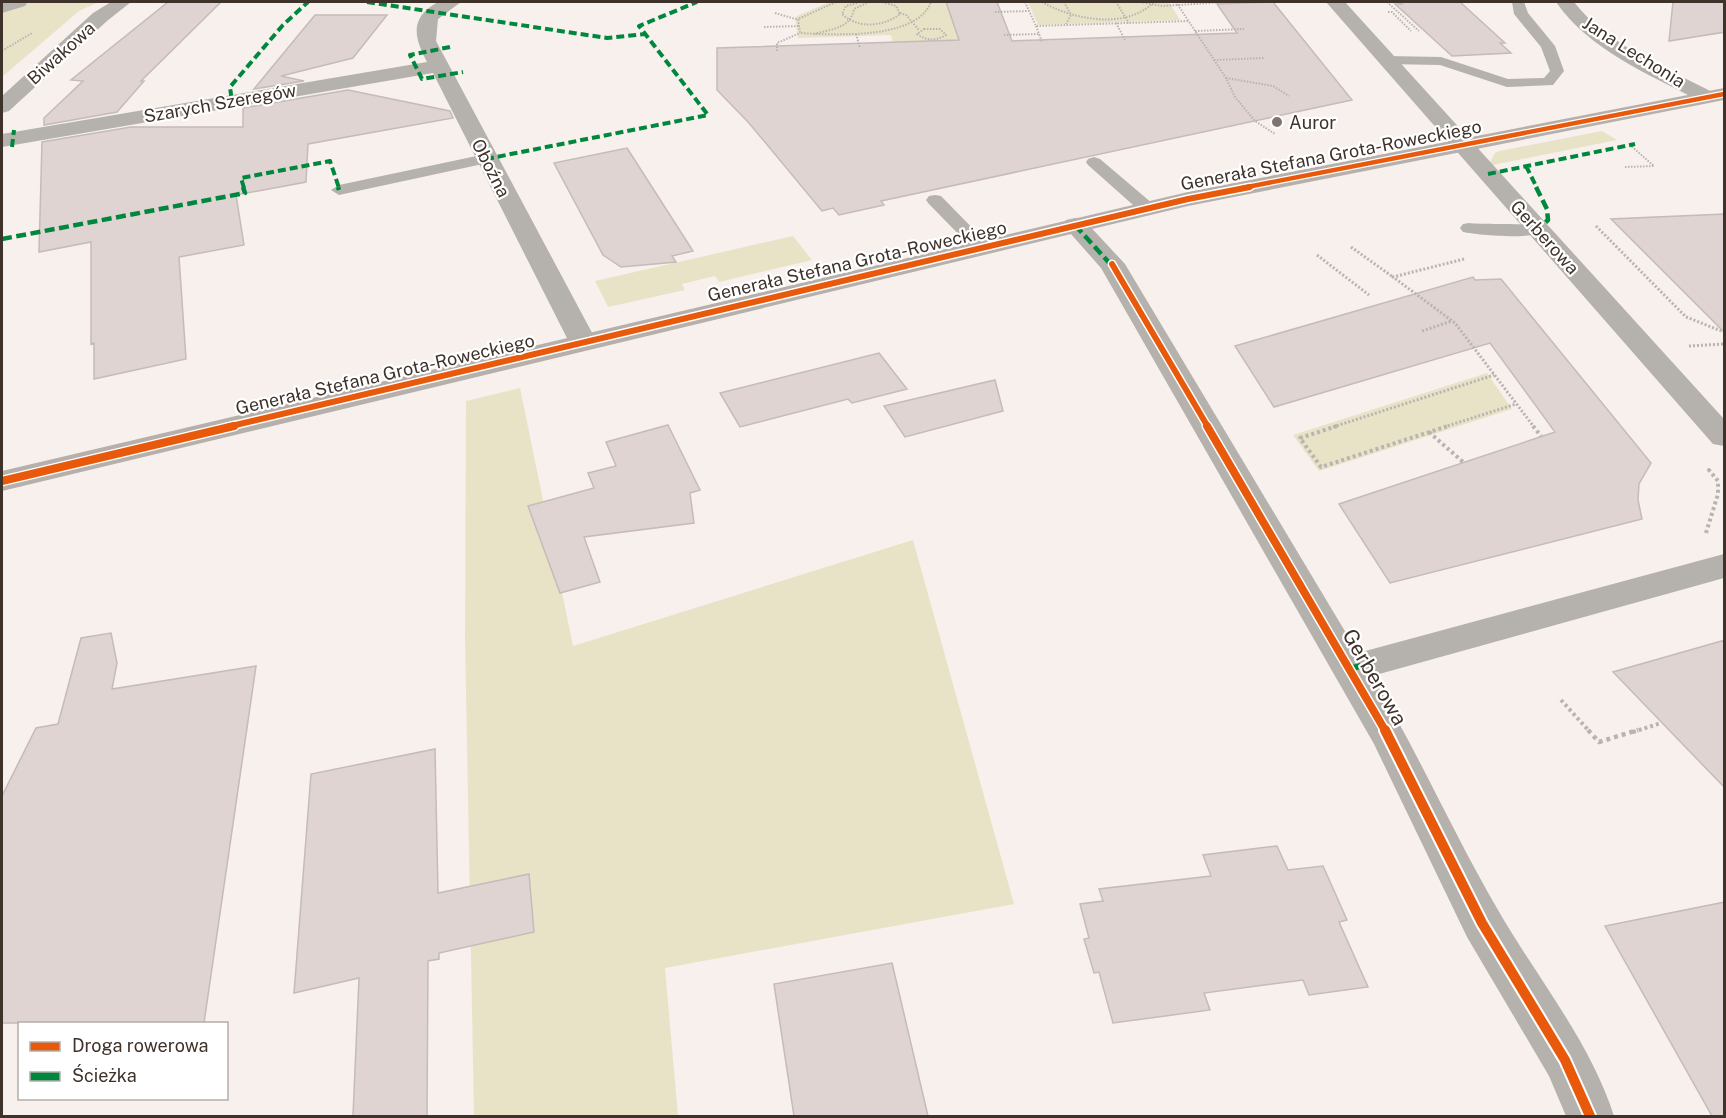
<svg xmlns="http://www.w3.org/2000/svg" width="1726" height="1118" font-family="'Public Sans',sans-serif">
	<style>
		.green { fill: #e8e3c7 }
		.building { fill: #dfd4d2; stroke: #c5bbb9; stroke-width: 1.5 }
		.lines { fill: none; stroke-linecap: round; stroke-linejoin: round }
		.path-far3 { stroke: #b8b4b0; stroke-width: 2; stroke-dasharray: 1.5 1.5; stroke-linecap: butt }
		.path-far2 { stroke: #b8b4b0; stroke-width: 3; stroke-dasharray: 2 2; stroke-linecap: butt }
		.path-far1 { stroke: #b8b4b0; stroke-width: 4; stroke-dasharray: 3 3; stroke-linecap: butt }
		.path { stroke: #b8b4b0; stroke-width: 4.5; stroke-dasharray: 4 4; stroke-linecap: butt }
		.lane { fill: #b5b1ac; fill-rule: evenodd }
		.street { fill: #b5b1ac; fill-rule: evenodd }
		.secondary { fill: #b5b0ab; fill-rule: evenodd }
		.quiet-far2 { stroke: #00873e; stroke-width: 4; stroke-dasharray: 8 4; stroke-linecap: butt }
		.quiet-far1 { stroke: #00873e; stroke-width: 4.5; stroke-dasharray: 10 4.5; stroke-linecap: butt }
		.quiet { stroke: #00873e; stroke-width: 6; stroke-dasharray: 12 6; stroke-linecap: butt }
		.cycleway-far3-casing { stroke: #fff; stroke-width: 7 }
		.cycleway-far2-casing { stroke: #fff; stroke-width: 9 }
		.cycleway-far1-casing { stroke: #fff; stroke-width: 11 }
		.cycleway-casing { stroke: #fff; stroke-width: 14 }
		.cycleway-far3 { stroke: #e8590c; stroke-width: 4.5 }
		.cycleway-far2 { stroke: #e8590c; stroke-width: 6 }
		.cycleway-far1 { stroke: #e8590c; stroke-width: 8 }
		.cycleway { stroke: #e8590c; stroke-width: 10 }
		.poi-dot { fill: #7f746f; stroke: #fff; stroke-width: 2 }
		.labels { text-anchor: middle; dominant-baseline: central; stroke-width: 4.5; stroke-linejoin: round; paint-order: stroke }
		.far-street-label { font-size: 18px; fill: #3e322b; stroke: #fff }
		.far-poi-label { font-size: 18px; fill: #3e322b; stroke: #fff; text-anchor: start }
		.street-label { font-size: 21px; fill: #3e322b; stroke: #fff }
	</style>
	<rect width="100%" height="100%" fill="#f7f0ec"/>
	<path class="green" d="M32,2H99L79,11L2,77V11Z
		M829,2H946L961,43L899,70L891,35L798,38L795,17Z
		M1028,2H1169L1180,20L1038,25Z
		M1602,131L1617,140L1493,165L1490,162L1495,153L1499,151Z
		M793,236L812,260L719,282L715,276L682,284L685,290L608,307L595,281Z
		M1487,373L1512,409L1319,471L1293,435Z
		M520,388L573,646L913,540L1014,904L665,968L678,1116H474L465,638L466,401Z"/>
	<path class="building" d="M168,2H221L141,81H144L117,112L44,125V118L83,81L71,80Z
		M946,2H997L1012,41L1237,33L1217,4L1273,2L1352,100L881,201L884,205L839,215L833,208L822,211L749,123L717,90V48L959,40Z
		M1399,2H1460L1505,43H1500L1511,53L1452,56L1395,4H1402Z
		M1673,2H1725V32L1669,41Z
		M315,15H387L353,58L281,76L304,81L254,89Z
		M348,90L450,111L453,118L308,144L306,182L236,195L244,245L179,257L186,359L94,379V343L91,344V242L39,252L42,142L131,127H243V108Z
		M627,148L693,251L672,256L676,262L621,267L603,255L554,163Z
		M1725,214V333L1611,219Z
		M1473,277L1475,280L1501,279L1651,463L1639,484L1638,500L1642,519L1390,583L1339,504L1555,432L1490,343L1274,407L1235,346Z
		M879,353L907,389L852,403L848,399L740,427L720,393Z
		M995,380L1003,411L905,437L884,406Z
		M668,425L700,490L690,493L694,523L584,537L600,582L560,593L528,506L594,488L588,473L616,466L606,442Z
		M111,633L117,663L112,689L256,666L204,1023H2V796L36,728L58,724L81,638Z
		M1725,640V788L1613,672Z
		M435,749L438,893L529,874L534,932L439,953V959L428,961L427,1116H353L359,978L294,993L311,774Z
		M1277,846L1288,870L1323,866L1347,920L1339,922L1368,987L1309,995L1303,980L1204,993L1210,1010L1113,1023L1099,972L1094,973L1084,939L1089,938L1080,904L1103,901L1099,889L1211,876L1203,855Z
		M1725,902V1116H1712L1605,926Z
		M892,963L928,1116H794L774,984Z"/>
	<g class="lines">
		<path class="path-far3" d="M836,2L798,19L800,33C834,35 917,40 931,2
			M860,2L846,6L842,14C858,29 883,27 900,14L896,6L882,2
			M1025,2L1036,26L1188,21
			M1042,2C1074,20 1126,30 1154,2
			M1064,2L1071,15L1066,24
			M1116,2L1129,23
			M1140,2L1162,6L1225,2
			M1176,2L1226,78L1235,97L1255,121L1275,134
			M1387,2L1419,31
			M995,12L1029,11
			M1388,12H1392L1411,31
			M775,13L799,20
			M900,13L906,15L919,30
			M1116,23L1125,40
			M1036,26L1042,42
			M764,27L799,26
			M924,29H940L946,35C936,41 926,41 917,34Z
			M1195,31L1244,29
			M814,34C831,29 850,29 854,9L869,2
			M856,34L860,48
			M1004,35L1039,34
			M2,51L32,33
			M777,51V43L800,33
			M1214,60L1265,58
			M1226,78L1273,86L1289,96
			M1625,167L1654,166L1630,145"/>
		<path class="path-far2" d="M1596,226L1686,317L1724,332
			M1351,247L1393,277
			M1317,255L1369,295
			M1464,259L1393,277L1455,323L1534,427
			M1422,331L1452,321
			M1689,346L1724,344
			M1333,427L1494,375
			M1444,427L1516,404"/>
		<path class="path-far1" d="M1337,426L1300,438L1321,467L1448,426
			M1533,426L1541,436
			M1429,432L1463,462
			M1706,533L1718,494V481L1709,470H1712
			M1561,700L1590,732
			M1633,732L1661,723"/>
		<path class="path" d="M1588,730L1599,742L1638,730"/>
		<path class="lane" d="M1512,2H1524L1528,13L1555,46L1564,71L1553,85L1507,87L1440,65L1386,64L1379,60L1386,56L1441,57L1508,79L1544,78L1550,71L1541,47L1514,14Z
			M486,154L494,159L492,162L339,195L331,190L339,185Z
			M1094,157L1100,159L1153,204L1156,208L1153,212H1141L1088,165L1086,162L1088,159Z
			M935,195L941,196L987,243L990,247L987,251H975L929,204L926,200L929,196Z
			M1469,223C1484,225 1541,222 1547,229C1538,241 1478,235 1463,232L1460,228L1463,224Z"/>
		<path class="street" d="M2,2H28L25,6L2,13Z
			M111,2H131L107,21L9,111L2,113V96L93,13Z
			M438,2H461L438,19L436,41L597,342L593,348L583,350L573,348L569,342L433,73L2,147V134L427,62C414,37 409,18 438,2Z
			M1326,2H1345L1724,419V446L1713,444Z
			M1556,2H1574C1607,45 1667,68 1714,93L1717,97L1714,101H1700C1650,75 1589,50 1556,2Z
			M1075,218L1084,220L1125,264L1358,653L1724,554V578L1372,676C1418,752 1453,833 1498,910C1537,978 1590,1041 1614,1116H1566L1549,1076L1467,937L1374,744L1101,268L1063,225L1066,220Z"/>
		<path class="secondary" d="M1724,88V100L1188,206L2,491V471L1188,192Z"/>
		<path class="quiet-far2" d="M367,2L607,38L645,34
			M450,47L410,55L422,79L463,72
			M233,109L230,87L283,25L308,2
			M12,147L14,130
			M486,159L708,115L639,26L697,2
			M1526,166L1537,188
			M1488,174L1635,144
			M244,188L241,178L330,161L339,188"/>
		<path class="quiet-far1" d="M338,187L339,190
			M1536,187L1547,209L1548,220L1538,229
			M1075,225L1113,267
			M2,239L245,193L243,187"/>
		<path class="quiet" d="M1349,669L1374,662"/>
		<g class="cycleway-far3-casing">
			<path id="cycleway-far3" d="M1242,188L1724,94"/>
		</g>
		<g class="cycleway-far2-casing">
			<path id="cycleway-far2" d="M1112,264L1208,427
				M227,427L1188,199L1250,187"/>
		</g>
		<g class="cycleway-far1-casing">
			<path id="cycleway-far1" d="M1207,426L1386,732
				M2,481L234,426"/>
		</g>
		<g class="cycleway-casing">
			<path id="cycleway" d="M1385,730L1482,923L1565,1060L1590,1116"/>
		</g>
		<use href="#cycleway-far3" class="cycleway-far3"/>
		<use href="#cycleway-far2" class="cycleway-far2"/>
		<use href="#cycleway-far1" class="cycleway-far1"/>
		<use href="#cycleway" class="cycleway"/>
	</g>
	<circle class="poi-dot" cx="1277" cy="122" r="6"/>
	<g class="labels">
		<g class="far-street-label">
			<text transform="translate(1634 52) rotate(32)">Jana Lechonia</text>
			<text transform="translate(61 53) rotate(-42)">Biwakowa</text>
			<text transform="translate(220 103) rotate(-10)">Szarych Szeregów</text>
			<text transform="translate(1331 155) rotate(-11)">Generała Stefana Grota-Roweckiego</text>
			<text transform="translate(491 168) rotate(63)">Oboźna</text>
			<text transform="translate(1545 237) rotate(48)">Gerberowa</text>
			<text transform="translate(857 261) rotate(-13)">Generała Stefana Grota-Roweckiego</text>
			<text transform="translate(385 374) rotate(-13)">Generała Stefana Grota-Roweckiego</text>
		</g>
		<g class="far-poi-label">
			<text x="1289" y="122">Auror</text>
		</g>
		<g class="street-label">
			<text transform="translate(1375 677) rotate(60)">Gerberowa</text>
		</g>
	</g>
	<rect width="1726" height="1118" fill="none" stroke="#3e322b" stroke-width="6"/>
	<rect x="18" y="1022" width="210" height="78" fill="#ffffff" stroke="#b2adaa" stroke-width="1.5"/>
	<rect x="30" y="1042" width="30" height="9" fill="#e8590c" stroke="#b2adaa" stroke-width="1.5"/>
	<text x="72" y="1052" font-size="18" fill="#3e322b">Droga rowerowa</text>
	<rect x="30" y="1072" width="30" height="9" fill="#00873e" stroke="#b2adaa" stroke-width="1.5"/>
	<text x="72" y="1082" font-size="18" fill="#3e322b">Ścieżka</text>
</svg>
